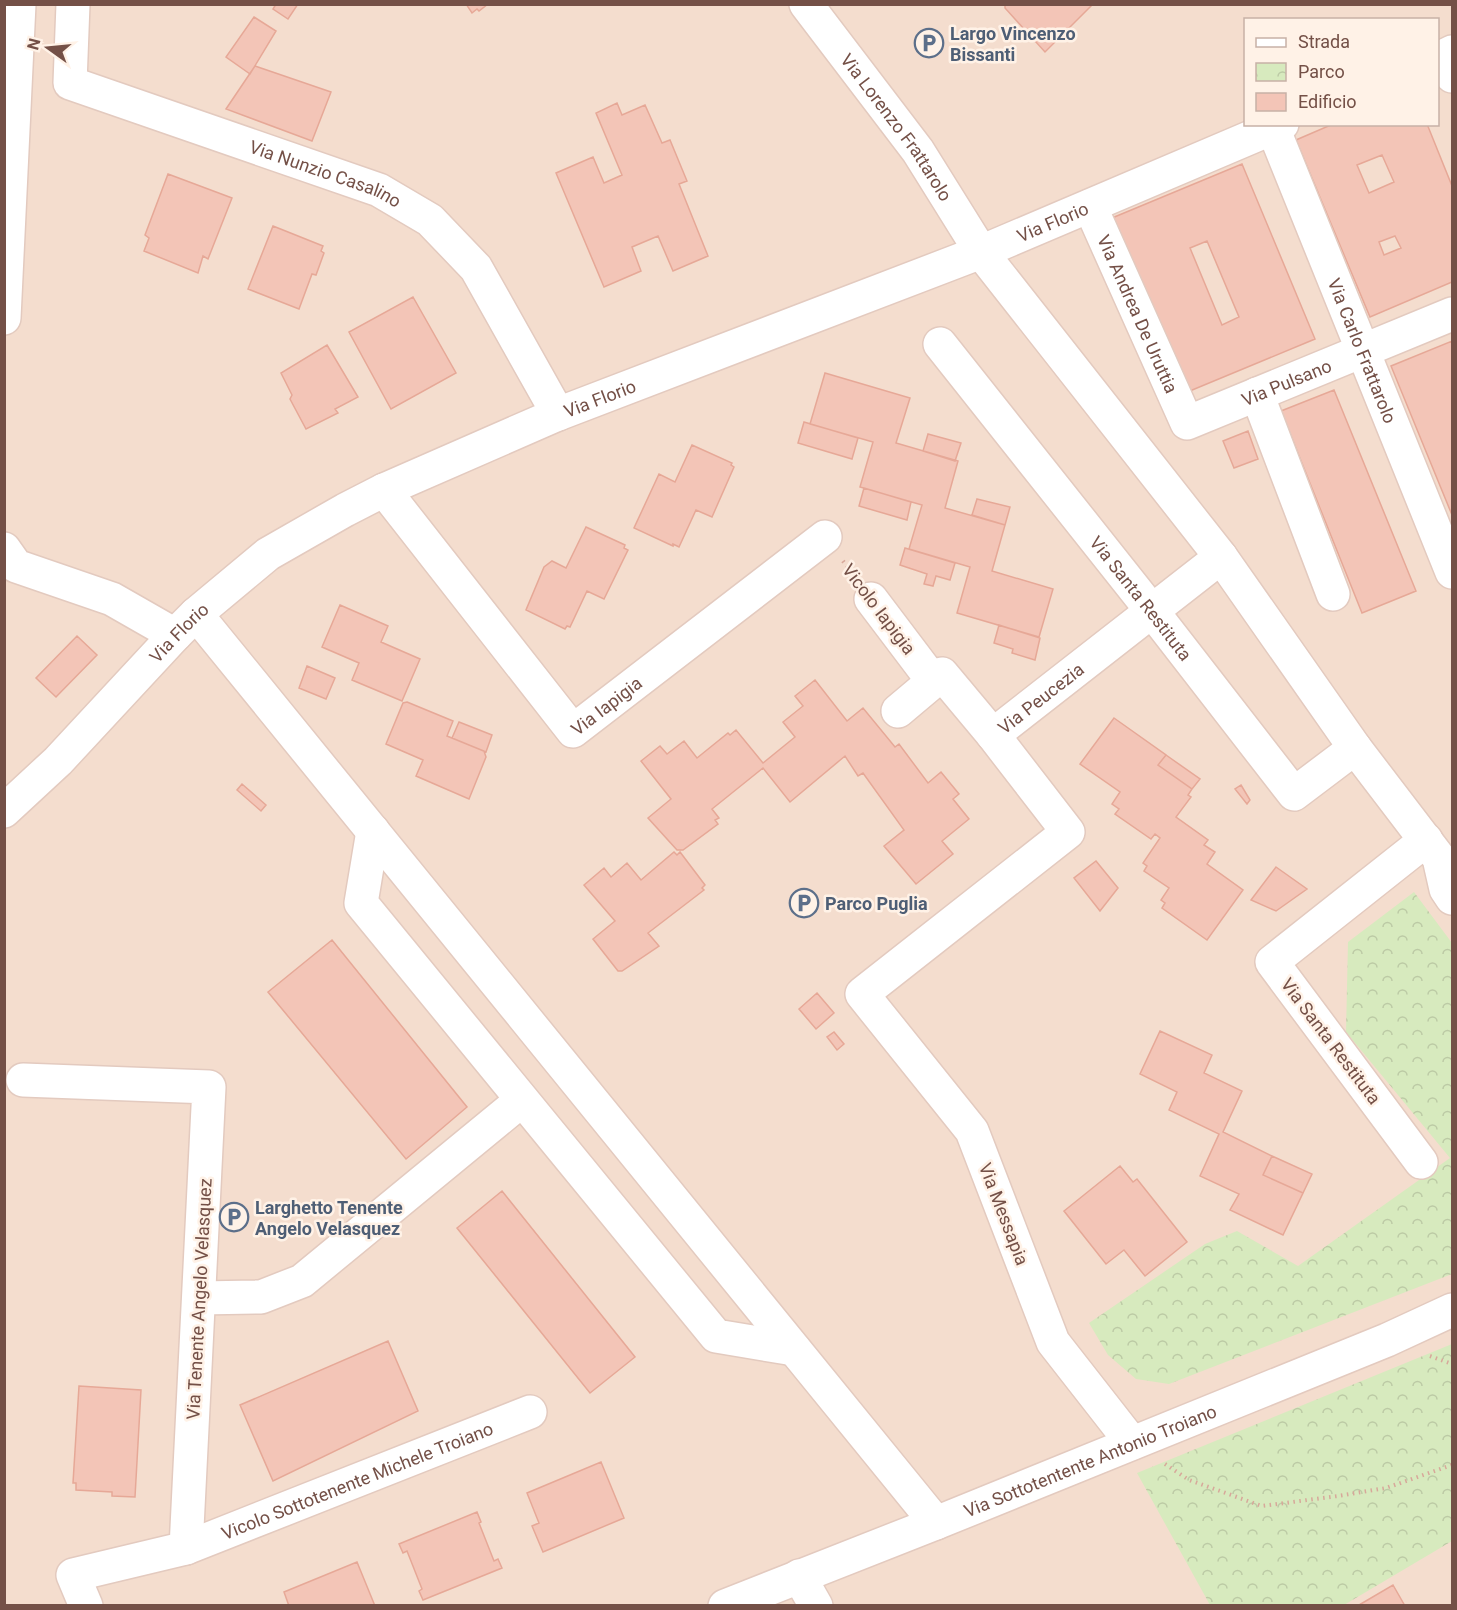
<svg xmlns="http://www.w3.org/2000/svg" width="1457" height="1610" font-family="Roboto,sans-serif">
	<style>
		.residential { fill: #f4ddce; fill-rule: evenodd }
		.park { fill: url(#park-crowns) }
		.building { fill: #f3c5b7; stroke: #e6a897; stroke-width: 1.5; fill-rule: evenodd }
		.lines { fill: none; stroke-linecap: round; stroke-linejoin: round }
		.minor-casing { stroke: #e3cabf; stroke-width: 36 }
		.tertiary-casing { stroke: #e3cabf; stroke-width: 36 }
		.path { stroke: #d7a89a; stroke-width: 4; stroke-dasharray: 1.5 4.5; stroke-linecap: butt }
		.minor { stroke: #fff; stroke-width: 33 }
		.tertiary { stroke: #fff; stroke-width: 33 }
		.labels { text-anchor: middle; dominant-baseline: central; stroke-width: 5; stroke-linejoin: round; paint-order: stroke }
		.service-label { font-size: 18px; font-weight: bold; fill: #4e5e75; stroke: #fff2e7; text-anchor: start }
		.street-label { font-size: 18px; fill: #745047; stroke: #fff2e7 }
	</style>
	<defs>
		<pattern id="park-crowns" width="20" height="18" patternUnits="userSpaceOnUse" patternTransform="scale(1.5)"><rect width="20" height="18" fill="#d7eabe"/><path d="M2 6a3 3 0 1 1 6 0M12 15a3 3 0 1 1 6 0" fill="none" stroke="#bccaa5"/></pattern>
	</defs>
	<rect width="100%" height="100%" fill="#fdede0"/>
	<path class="residential" d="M14,5H1452V1605L5,1606L4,128ZM1246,20H1438V124H1246Z"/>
	<path class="park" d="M1414,892L1452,943V1274L1169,1384L1136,1379L1108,1355L1089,1323L1205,1244L1237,1231L1298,1266L1450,1158L1346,1032L1348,942Z
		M1452,1344V1541L1344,1605H1210L1137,1473Z"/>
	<path class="building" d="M276,4H298L288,19L273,9Z
		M466,4H488L479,11L477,9L472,13Z
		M1005,4H1093L1045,52L1005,8Z
		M254,17L276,31L250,74L226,57Z
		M255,66L331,92L312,141L226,109Z
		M617,103L622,115L645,105L662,143L670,140L687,181L679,184L708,256L673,271L658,236L632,247L641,271L604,287L556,173L593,157L604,183L622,175L596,113Z
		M1333,124H1427L1452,186V282L1370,317L1296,140ZM1382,155L1394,182L1369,193L1357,165ZM1395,236L1401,248L1384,255L1379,242Z
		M1242,164L1315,339L1185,393L1112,218ZM1207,241L1239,317L1222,325L1190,248Z
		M168,174L232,198L208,259L203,256L198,273L144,251L149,238L145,235Z
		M273,226L323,246L321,251L324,253L316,275L312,274L299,309L248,289Z
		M413,297L456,373L391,409L349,332Z
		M1452,341V515L1391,366Z
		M327,345L358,397L335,409L338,413L306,429L290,399L292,395L281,373Z
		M825,373L910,398L896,443L958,461L945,508L1005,525L992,571L1053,589L1039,637L957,613L970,567L909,549L922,505L860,487L873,442L810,424Z
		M1334,390L1416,591L1362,613L1281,411Z
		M804,422L858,438L852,459L798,443Z
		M1248,431L1258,459L1234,468L1223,441Z
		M928,434L961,443L955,461L923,451Z
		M692,445L732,463L731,465L734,467L712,517L696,510L679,547L673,544V546L634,528L659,474L675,482Z
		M864,488L911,502L907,520L859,506Z
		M977,499L1010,507L1005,525L972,515Z
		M586,527L625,545L624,548L628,550L604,599L587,591L570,627L567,626L565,629L526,610L544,567L552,561L566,568Z
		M905,548L955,563L950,580L936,576L933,586L924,584L927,574L900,565Z
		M340,605L388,626L381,642L420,659L402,701L352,680L359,663L322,647Z
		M999,625L1040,638L1035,660L1012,653L1013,649L994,643Z
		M77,636L97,655L56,697L36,678Z
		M307,666L335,678L326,699L299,688Z
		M815,680L847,721L863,708L895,747L899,744L928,783L941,772L959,794L953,799L969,819L942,841L953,854L916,884L884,846L904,830L863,773L858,776L845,756L790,802L763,768L712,809L719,818L715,820L718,824L683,850H677L648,818L671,799L641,761L660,746L667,754L684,741L697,758L728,733L730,735L736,730L763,763L795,737L783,722L803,706L795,696Z
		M407,702L453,721L447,736L484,751L486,757L469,799L416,776L423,760L386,744L403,703Z
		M1114,718L1166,755L1158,765L1192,789L1188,795L1191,797L1176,817L1208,840L1204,845L1215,852L1207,864L1243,890L1207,940L1162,908L1165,903L1161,900L1169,888L1144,871L1147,866L1143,863L1160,838L1155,834L1151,839L1115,814L1119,809L1112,804L1120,792L1080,764Z
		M459,722L492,735L486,752L452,738Z
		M1166,755L1200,779L1192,789L1158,765Z
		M242,784L266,805L261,811L237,790Z
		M1241,785L1250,800L1247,804L1235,789Z
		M674,852L677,855L680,852L705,885L702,888L704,890L648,933L659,946L622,971H618L593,939L615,921L584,885L604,868L611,877L627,863L641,880Z
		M1096,861L1118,888L1100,911L1074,878Z
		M1276,867L1307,889L1276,911L1251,900Z
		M332,940L467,1107L406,1159L268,992Z
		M817,993L834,1013L816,1029L799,1009Z
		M1160,1031L1212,1055L1204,1073L1242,1091L1223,1132L1272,1156L1263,1175L1303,1193L1283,1235L1230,1210L1239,1194L1200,1176L1219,1134L1169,1110L1177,1092L1140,1074Z
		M834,1032L844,1044L837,1050L827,1037Z
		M1272,1156L1312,1174L1303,1193L1263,1175Z
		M1120,1166L1133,1182L1137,1179L1187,1242L1145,1276L1124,1250L1106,1264L1064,1211Z
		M502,1191L635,1357L590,1393L457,1228Z
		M388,1341L418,1411L273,1481L240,1405Z
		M79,1386L141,1390L135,1497L112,1496V1492L76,1490V1483H73Z
		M601,1462L624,1518L543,1552L532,1526L539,1523L527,1493Z
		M477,1512L481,1522L479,1523L494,1561L498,1559L502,1568L423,1600L419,1591L422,1589L407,1551L403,1553L399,1544Z
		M357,1562L375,1606H289L284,1592Z
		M1393,1585L1405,1606H1359V1605Z"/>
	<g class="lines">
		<g class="minor-casing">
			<g id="minor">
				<path id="s1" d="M73,4L70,83L379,190L430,220L476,268L558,414"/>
				<path id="s2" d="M806,4L918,151L981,252L1221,557L1355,748L1439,858L1446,889L1452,898"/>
				<path d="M1444,56L1452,76"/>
				<path id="s3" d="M1273,128L1452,572"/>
				<path id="s4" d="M1090,206L1187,423L1452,314"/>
				<path d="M4,318L19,4"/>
				<path id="s5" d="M940,344L1152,611L1294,794L1355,748"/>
				<path d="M1257,394L1333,594"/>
				<path id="s6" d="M384,490L573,731L825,537"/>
				<path d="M4,549L16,566L112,599L175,635"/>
				<path d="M871,599L933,681"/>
				<path d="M196,614L936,1523"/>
				<path d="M898,711L942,674L993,735"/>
				<path d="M373,831L361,903L716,1336L794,1349"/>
				<path d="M23,1080L209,1087L186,1548L73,1575L86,1606"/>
				<path d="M1421,1162L1272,962L1426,840"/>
				<path d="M199,1298L261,1297L302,1281L522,1100"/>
				<path id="s7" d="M1132,1443L1053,1342L972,1131L862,994L1068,832L993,735L1221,557"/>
				<path id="s8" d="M186,1548L530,1412"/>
				<path d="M799,1576L816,1606"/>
				<path id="s9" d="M725,1606L936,1523L1387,1340L1452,1310"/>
			</g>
		</g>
		<g class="tertiary-casing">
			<g id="tertiary">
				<path d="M1438,59L1452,52"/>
				<path id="s10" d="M4,811L58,761L175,635L196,614L268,554L345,510L384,490L558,414L981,252L1282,124"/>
			</g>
		</g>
		<path class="path" d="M843,561L853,575
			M1430,1356L1452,1364
			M1165,1464L1189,1480L1262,1506L1338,1496L1386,1488L1452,1465"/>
		<use href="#minor" class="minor"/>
		<use href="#tertiary" class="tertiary"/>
	</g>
	<defs>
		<g id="parking-ring" transform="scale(1.5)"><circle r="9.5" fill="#fff2e7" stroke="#5c6f8a" stroke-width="1.5"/><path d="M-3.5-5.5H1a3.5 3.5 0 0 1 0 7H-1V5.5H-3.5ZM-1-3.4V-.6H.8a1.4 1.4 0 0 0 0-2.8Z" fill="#5c6f8a"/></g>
	</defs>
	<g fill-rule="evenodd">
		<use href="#parking-ring" x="929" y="43"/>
		<use href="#parking-ring" x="804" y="903"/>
		<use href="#parking-ring" x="234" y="1217"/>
	</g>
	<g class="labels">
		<g class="service-label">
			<text x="950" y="33">Largo Vincenzo<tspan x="950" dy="21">Bissanti</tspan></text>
			<text x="825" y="903">Parco Puglia</text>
			<text x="255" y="1207">Larghetto Tenente<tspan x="255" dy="21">Angelo Velasquez</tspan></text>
		</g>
		<g class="street-label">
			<text stroke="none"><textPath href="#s2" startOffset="153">Via Lorenzo Frattarolo</textPath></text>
			<text stroke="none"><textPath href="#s1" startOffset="350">Via Nunzio Casalino</textPath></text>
			<text stroke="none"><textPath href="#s10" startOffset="1222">Via Florio</textPath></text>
			<text stroke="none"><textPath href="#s4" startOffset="118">Via Andrea De Uruttia</textPath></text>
			<text stroke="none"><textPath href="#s3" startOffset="240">Via Carlo Frattarolo</textPath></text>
			<text stroke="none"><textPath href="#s4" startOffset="345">Via Pulsano</textPath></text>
			<text stroke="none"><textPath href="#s10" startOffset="736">Via Florio</textPath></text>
			<text stroke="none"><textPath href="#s5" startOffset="324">Via Santa Restituta</textPath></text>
			<text transform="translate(879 609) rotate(53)">Vicolo Iapigia</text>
			<text stroke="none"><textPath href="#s10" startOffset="250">Via Florio</textPath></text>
			<text stroke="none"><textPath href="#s7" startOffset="975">Via Peucezia</textPath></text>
			<text stroke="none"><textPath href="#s6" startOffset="348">Via Iapigia</textPath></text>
			<text transform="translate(1331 1041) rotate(53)">Via Santa Restituta</text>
			<text transform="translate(1004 1214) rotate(69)">Via Messapia</text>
			<text transform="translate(199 1299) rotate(-87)">Via Tenente Angelo Velasquez</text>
			<text stroke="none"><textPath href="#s9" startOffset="393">Via Sottotentente Antonio Troiano</textPath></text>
			<text stroke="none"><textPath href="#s8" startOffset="184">Vicolo Sottotenente Michele Troiano</textPath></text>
		</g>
	</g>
	<rect width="1457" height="1610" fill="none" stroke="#745047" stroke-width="12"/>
	<rect x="1244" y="18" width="195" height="108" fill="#fff2e7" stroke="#c7b1a7" stroke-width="1.5"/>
	<rect x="1256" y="38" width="30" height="9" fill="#ffffff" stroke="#c7b1a7" stroke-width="1.5"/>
	<text x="1298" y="48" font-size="18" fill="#745047">Strada</text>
	<rect x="1256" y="63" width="30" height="18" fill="url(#park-crowns)" stroke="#c7b1a7" stroke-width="1.5"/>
	<text x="1298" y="78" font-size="18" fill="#745047">Parco</text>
	<rect x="1256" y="93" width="30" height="18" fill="#f3c5b7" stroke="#c7b1a7" stroke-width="1.5"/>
	<text x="1298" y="108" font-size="18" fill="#745047">Edificio</text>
	<g transform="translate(48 48) rotate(285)" stroke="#fff2e7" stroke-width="4.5" paint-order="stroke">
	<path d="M0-4.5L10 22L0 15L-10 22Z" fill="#745047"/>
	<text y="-9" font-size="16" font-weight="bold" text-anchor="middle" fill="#745047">N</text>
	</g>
</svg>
